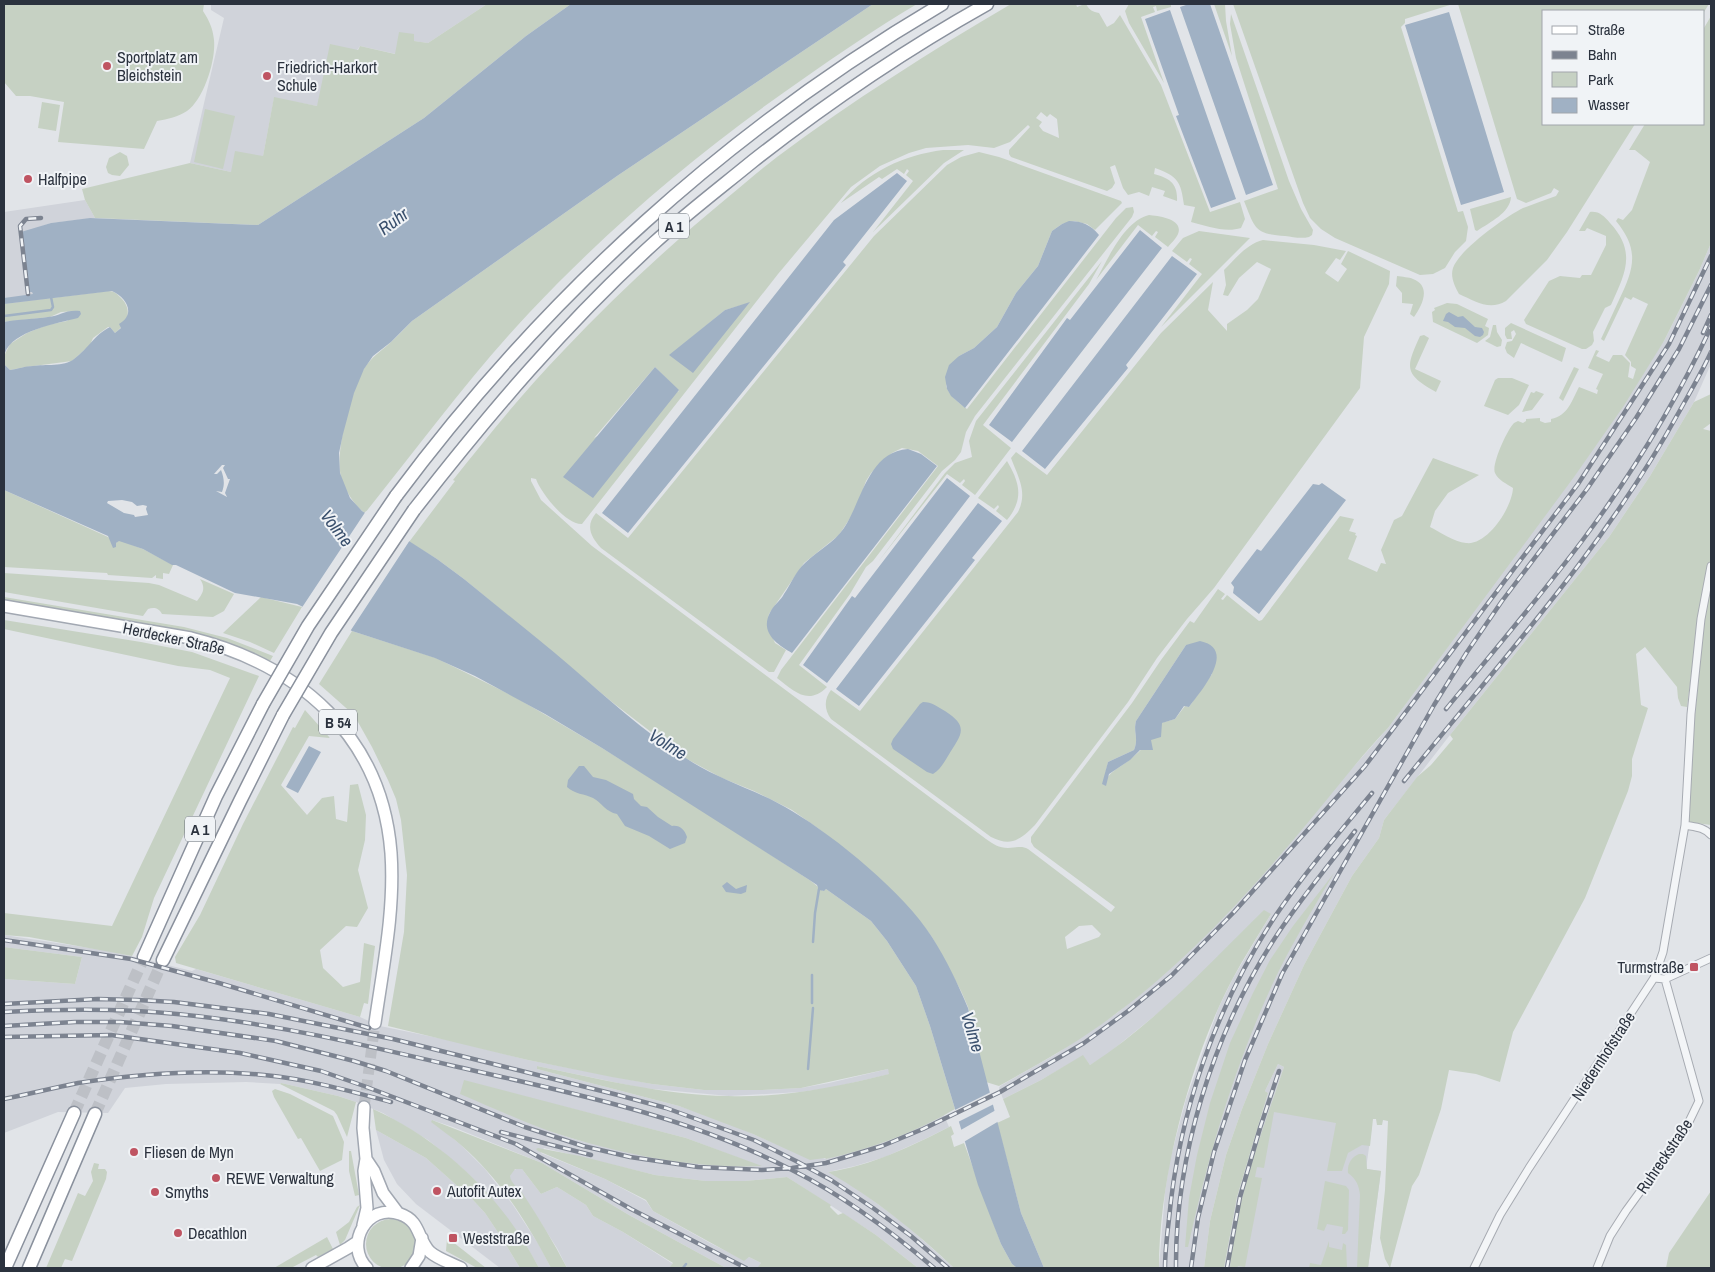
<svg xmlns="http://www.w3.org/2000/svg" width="1715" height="1272" font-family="'Archivo Narrow',sans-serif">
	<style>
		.built { fill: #d0d3da; fill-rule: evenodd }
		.green { fill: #c6d1c3; fill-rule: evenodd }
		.water { fill: #a0b1c4; fill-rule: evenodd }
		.pier { fill: #e1e4e8 }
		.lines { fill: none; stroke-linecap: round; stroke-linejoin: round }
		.stream { stroke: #a0b1c4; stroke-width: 2.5 }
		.primary-tunnel { stroke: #bdc0c6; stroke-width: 11; stroke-dasharray: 11 5.5; stroke-linecap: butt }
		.highway-tunnel { stroke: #bdc0c6; stroke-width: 12; stroke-dasharray: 12 6; stroke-linecap: butt }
		.street-casing { stroke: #a7abb2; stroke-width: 9 }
		.primary-casing { stroke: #a2a8b2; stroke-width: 14 }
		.highway-casing { stroke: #8a919d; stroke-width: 15 }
		.street { stroke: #f3f5f7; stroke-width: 7 }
		.primary { stroke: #fff; stroke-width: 11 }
		.highway { stroke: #fff; stroke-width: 12 }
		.rail-casing { stroke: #7c8390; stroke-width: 4.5 }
		.rail { stroke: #f0f3f6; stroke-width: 2.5; stroke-dasharray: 8; stroke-linecap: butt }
		.highway-bridge-casing { stroke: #8a919d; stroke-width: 15; stroke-linecap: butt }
		.highway-bridge { stroke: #fff; stroke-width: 12 }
		.poi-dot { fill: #bf5462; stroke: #f0f3f6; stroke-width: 2 }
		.labels { text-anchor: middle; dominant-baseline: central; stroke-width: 4; stroke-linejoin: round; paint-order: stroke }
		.shield { fill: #f0f3f6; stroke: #666c75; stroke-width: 1 }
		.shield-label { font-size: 15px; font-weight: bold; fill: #2b323e }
		.poi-label { font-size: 16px; fill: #2b323e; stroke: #f0f3f6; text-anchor: start }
		.street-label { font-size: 16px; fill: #2b323e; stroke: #f0f3f6 }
		.water-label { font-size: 18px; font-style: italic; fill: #3a506d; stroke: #f0f3f6 }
	</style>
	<rect width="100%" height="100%" fill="#e1e4e8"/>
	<path class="built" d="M211,4H487L428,43L413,41L396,54L360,46L317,106L274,98L263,156L231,172L190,163L224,18L211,10Z
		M85,200L95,218L51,223L39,227L51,308L4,314V212Z
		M1711,243V364L1694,402L1650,476L1609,537L1450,735L1384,820L1379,838L1352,876L1304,965L1268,1044L1242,1109L1226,1155L1210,1221L1204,1268H1159L1165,1192L1170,1160L1186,1099L1218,1009L1232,980L1271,914L1158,1013L1105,1056L1090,1065L1083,1056L1041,1080L1003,1099L999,1088L1000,1086L1056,1054L1117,1013L1156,981L1193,947L1388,728L1449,645L1664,341L1699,271Z
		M4,935L110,951L192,971L196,969L360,1017L380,1026L453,1041L528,1060L652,1084L704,1090H760L801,1088L829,1083L888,1069L890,1074L830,1088L800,1092L729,1096L642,1088L537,1066V1069L679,1106L723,1121L774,1143L826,1159L891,1140L944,1115L949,1127L927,1138L885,1157L855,1166L828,1172L852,1185L905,1224L954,1268H918L876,1235L787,1177L745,1181H706L655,1175L544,1148L541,1153L605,1179L646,1201L653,1211L710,1243L744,1260L749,1257L761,1263L759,1267L761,1268H726L629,1215L542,1163L453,1127L432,1120L462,1146L485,1169L513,1205L539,1245L551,1268H539L522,1238L483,1188L461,1167L428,1140L383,1113L356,1102L338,1096L281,1083L280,1084L246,1082L166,1084L125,1088L108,1113L58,1112L4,1133V979L75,984L82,957L4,947ZM464,1081L686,1138L760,1166L581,1141L555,1133Z
		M1278,1064L1284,1067L1272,1102L1372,1126L1366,1169L1381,1171L1368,1268H1224L1237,1197L1268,1093L1265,1091Z
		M376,1130L426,1158L473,1200L485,1213L503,1240L520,1268H500L416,1204L397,1184L384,1160Z
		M519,1168L522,1169L541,1194L557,1187L586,1205L593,1216L623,1232L673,1264L669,1268H567L557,1248L521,1192L510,1181V1176L511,1171Z"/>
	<path class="green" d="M4,4H204L203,11C209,20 213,29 214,40C216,60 204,99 187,111C178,117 168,119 157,121L144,149L58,142L64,102L30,96H16L4,82Z
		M487,4H571L526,36L424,118L258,225L95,218L85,200L82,189L190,163L231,172L235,151L263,156L274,97L317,106L330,44L358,50L360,46L395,54L399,32L414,34V41L428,43Z
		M873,4H917C878,27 840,53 803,79C703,148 612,225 529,313C470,376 419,446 365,513C354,506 341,484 340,471C337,445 351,390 365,367C372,357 381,351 390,343C398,336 405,328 412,321L617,176Z
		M1011,4H1076L1077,7L1082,5L1081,4H1086C1089,10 1093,12 1099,13L1107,27L1114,23L1120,15L1161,85L1210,212L1240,202L1245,219L1241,228C1225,233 1207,226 1191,222L1195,207L1184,205C1181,182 1178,176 1155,168L1154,174C1169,178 1178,183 1177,201L1163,196L1165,191L1152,187L1149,196L1139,192L1128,195L1123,188L1115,165L1110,167L1115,183L1112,188L1107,191L1011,157L1009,154V150L1030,127L1028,125L1010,142L994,148L968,145L926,148L909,153L880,166L851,187L778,274L582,524C566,525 541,493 536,479L531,478V481L541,500L592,546L986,839C993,844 999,848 1008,848C1017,848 1021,845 1028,849L1111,912L1115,907L1034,847L1031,842V837L1132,703L1161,660L1190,621L1194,623L1218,589L1225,594L1221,599L1223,600L1227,595L1259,621L1262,620L1340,516L1354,519L1349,531L1356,533L1355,535L1357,536L1348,559L1377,572L1381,563L1386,564L1381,550L1394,520L1402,516L1433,458L1479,475L1448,493L1435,511L1430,527C1440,532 1454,542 1466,543C1487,546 1512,508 1513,488C1507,484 1498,480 1495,473C1491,465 1507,430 1514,423L1518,421L1523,423L1526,421V419L1540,418V421L1545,423L1551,422V419C1568,416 1572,400 1579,387L1597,394L1598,390L1596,389L1603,374L1588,368L1596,350L1599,351L1596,356L1609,362L1613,355H1622L1630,363L1628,377L1633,379L1636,369L1631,366V362L1625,355L1648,304L1633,297L1631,300L1625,297L1604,341L1601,339C1607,326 1613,313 1619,300C1634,269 1640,250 1616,221L1618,218L1623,220L1632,210L1650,162L1635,150H1629L1645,124H1704V28L1711,16V243L1699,271L1664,341L1623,407L1574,477L1388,728C1362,755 1339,785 1315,814C1277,860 1236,907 1193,948C1169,971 1144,993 1118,1012C1081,1041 1040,1063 999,1086L986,1082L968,1007L961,991L932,937L914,914L881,880L819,829L792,810L754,791L722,778L685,758L612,702L464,579L437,559L409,542L455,481L453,480C489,435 524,391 564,350C615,296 670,245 727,198C744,184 760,170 777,157C852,101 931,51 1011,4ZM1041,112L1047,117L1050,114L1057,119L1059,138L1043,131L1039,126L1042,122L1036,118ZM749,303L669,356L725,310ZM655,367L679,391L594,438ZM1186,645L1212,674L1189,707L1185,706L1175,719L1161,723C1153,737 1143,750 1129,760C1117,770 1111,770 1103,784L1108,762L1134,750C1139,737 1133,734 1136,721ZM1092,925L1101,934L1099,937L1067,949L1065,937L1079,926Z
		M1129,4H1171V7L1157,11L1156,6L1153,7L1155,12L1141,17L1164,83L1129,23L1125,11Z
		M1214,4H1225L1226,21L1232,56Z
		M1233,4H1453L1405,19V23L1401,27L1458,212L1463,211L1468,227L1466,241L1455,252L1445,268L1433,274L1420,275L1335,238L1321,229L1310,218L1303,203Z
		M1458,4H1709L1704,12L1544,11V124H1635L1567,232L1547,260L1506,301C1489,311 1475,301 1459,294C1455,287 1450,277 1453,268C1459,250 1505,217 1523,208C1534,204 1545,200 1556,196L1559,191L1554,188L1551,193L1526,203L1517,199Z
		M1231,14L1289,181L1301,209L1313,230L1312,235L1309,237C1301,239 1293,237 1285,236C1254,234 1255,228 1244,201L1278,189L1236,58L1230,24Z
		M42,102L60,105L56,131L38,128Z
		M205,109L235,116L223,169L194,162Z
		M943,150H964L944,163L873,232L913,181L906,175L909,171L907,169L904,174L897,169L882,179L879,177L841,203C867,172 904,155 943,150Z
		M120,152L127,156L129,165L120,176L112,175L108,173L106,167L109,158Z
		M979,152L999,157L1121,201L1122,203L1095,230L1087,224L1074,221L1062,224L1052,231L1038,266L1016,293L997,327L974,348L959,356L946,386C950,397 958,402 967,409L1116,218L1126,208L1133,207L1134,212L1132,217L975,416L966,432L961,452L955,460L942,471L873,561L866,567L850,594L799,665L827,687C808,706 794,691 777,678L781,670L938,466L918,451L902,448L892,453L871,473L866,481L856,509L839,535L804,563L769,614L767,625L775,643L786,650L774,672H769L601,548C591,537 585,526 596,513L628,538L874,236L947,165L961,157Z
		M1511,197C1510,213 1490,222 1477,231L1475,230L1470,209Z
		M1590,212C1599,211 1604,216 1610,223C1637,252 1625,274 1611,305L1605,308L1593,332L1594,341L1592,345L1586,349H1582L1526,324L1524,320L1549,281L1560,276L1580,278L1582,275H1591L1606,245V236L1587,228L1585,231H1579Z
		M1149,215C1159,216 1184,219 1178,234C1176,239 1171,243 1168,247L1155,237L1158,232L1156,231L1152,236L1138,225L1096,280C1108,259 1124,221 1149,215Z
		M1199,231L1250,238L1161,327L1202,274L1189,264L1192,259L1190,258L1187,262L1172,251L1183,238Z
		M1263,240L1314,245L1346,251L1340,260L1336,258L1325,273L1338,282L1347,269L1341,264L1348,251L1390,271L1389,284L1364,337L1360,388L1214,588L1187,619L1157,658L1128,702L1035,825C1020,840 1011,847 991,837L831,719C824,709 824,699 831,690L860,711L1018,512C1028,492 1018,477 1011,458L1016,452L1047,475L1161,333L1213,282L1208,310L1227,331V324L1247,310L1258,299L1271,269L1257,262L1239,278L1228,296L1223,295L1226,285L1224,270C1235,259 1248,243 1263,240Z
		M1102,261L1089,284L983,425L1011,448L975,495L962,485L965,481L964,479L960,483L947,474L878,562L945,473L955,463L972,457L969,441L976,421Z
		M1397,276C1402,277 1409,277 1413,279C1432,286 1422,306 1414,317L1410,314L1413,304L1402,303V293L1396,286Z
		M108,291C115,291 117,294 122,299C133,311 127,324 115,333L110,327H108L93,338L90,345L72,361L26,367L10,370L5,365V354L10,344L27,333L47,325L67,321L77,311L61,312L50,317L4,322V304Z
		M1447,303L1457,304L1488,319L1485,326L1489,328L1488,335L1477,343L1433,322L1432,312L1435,310L1434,308Z
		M1511,323L1566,348L1562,362L1521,343L1514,358L1507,353L1505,348L1507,342L1512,341L1516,334L1514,330L1511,332L1512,339H1507L1505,335V328Z
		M1493,325H1496L1497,332L1502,340L1501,346L1497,347L1485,341L1490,337Z
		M1424,335L1429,338L1415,369L1441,381L1436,392C1403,374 1406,367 1420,336Z
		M1574,367L1579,369L1563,401L1559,398Z
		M1498,378H1512L1529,385L1519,405L1508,415L1484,406L1495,380Z
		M1536,391L1544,394L1532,410L1522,412L1531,392L1534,393Z
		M1711,394V423L1703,429L1711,431V825L1688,822L1690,770L1700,661L1693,660L1687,707L1681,706L1678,698L1677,687L1645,647L1636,654L1641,705L1648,708L1632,759V776L1628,791L1585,898L1513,1032L1500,1082L1476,1074L1449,1070L1441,1109L1419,1175L1412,1186L1390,1268L1385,1259L1380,1238L1385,1190L1388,1121L1383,1120L1382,1125H1377L1376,1119H1373L1370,1146L1362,1145L1348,1153L1342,1171H1327L1336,1123L1274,1112L1264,1168L1257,1167L1255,1177L1262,1178L1245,1267L1238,1266L1237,1268H1230C1236,1199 1262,1132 1284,1067L1278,1064L1265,1091L1268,1093L1237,1197L1224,1268H1204L1210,1221L1226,1155L1242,1109L1268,1044L1304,965L1352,876L1379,838L1384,820L1417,777L1431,765L1453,739L1450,735L1609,537L1650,476L1694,402Z
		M1007,461C1020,483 1024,499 1007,520L996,511L999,507L998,505L994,509L978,498Z
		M4,490L108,537L116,543L119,540L143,549L173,565L169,574L163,573V579L156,578V575L152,578L108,575L107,573L4,567Z
		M4,573L149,583L159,585L197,601C203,593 206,588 200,579L234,594L224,611L213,617L162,614C159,608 154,607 148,609L143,616L4,592Z
		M4,597L184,627L227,638L273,656L270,661L246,649L196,634L4,600Z
		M261,597L302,607L274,653L250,642L223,633Z
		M4,620L141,642L192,652L259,676L154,898L142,937L132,956L29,937L4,935V913L112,926L230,678L210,670L178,666L4,629Z
		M352,631L436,658L515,697L602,748L700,809L811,881L823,891L826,889L871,921L887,941L916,986L930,1026L955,1109C914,1133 871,1149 826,1159L825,1158L810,1160L753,1134L679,1106L537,1069V1066C600,1079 663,1095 728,1096C783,1098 836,1087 889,1074L888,1069L801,1088L760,1090H704L652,1084L612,1077L528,1060L388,1026L404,932L407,875L401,820L396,799L388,780L372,747L354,715L319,684Z
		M305,710L330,738L309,736L281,785L307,815L322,798L334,796L336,819L347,822L350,785L358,784L366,815L365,840L358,870L368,908L357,927L346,926L320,950L323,968L343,987L360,982L364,943L375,946L368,1004L364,1003L360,1017L176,963L175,957L200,915L243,824L293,727L295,728Z
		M1334,873C1313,909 1291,945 1273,983C1234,1067 1208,1156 1188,1247H1185L1189,1198L1197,1155L1210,1103L1230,1043L1253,993L1270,960L1293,926Z
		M1264,910L1271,914C1258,936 1244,957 1232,980C1190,1060 1159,1178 1159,1268H1044L1021,1213L997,1123L1010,1117L1003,1099L1041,1080L1083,1055L1090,1065C1155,1023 1209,964 1264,910Z
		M4,947L82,957L75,984L4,979Z
		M464,1080L686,1138L762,1166C692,1169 621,1154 555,1133C523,1122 491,1107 460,1094Z
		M281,1083L338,1096L356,1102L347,1137L337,1115L334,1111L280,1084Z
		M275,1089L290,1094L333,1116L344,1142L342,1160L320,1171L301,1138L298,1139L274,1097L272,1091Z
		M373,1109C444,1141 504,1199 539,1268H520L503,1240L485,1213L473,1200L426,1158L376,1130Z
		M432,1120L542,1163L629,1215L726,1268H669L673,1263L623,1232L593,1216L586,1205L557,1187L541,1194L522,1169H515L510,1176C511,1184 518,1187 523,1194C539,1218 554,1243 567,1268H551C528,1224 500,1179 462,1146C452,1137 441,1130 431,1122Z
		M951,1126L954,1134L951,1136L954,1147L964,1143L1001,1244L1012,1264L1017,1268H954C915,1231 874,1198 828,1172C871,1166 912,1146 951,1126Z
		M538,1148L580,1156L655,1175L706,1181H745L787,1177L831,1205L830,1207L838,1215L843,1213L876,1235L918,1268H761L758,1267L761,1263L749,1257L744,1261L653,1211L646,1200L605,1179L538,1151L536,1149Z
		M349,1151H351L359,1195L355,1196L349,1171Z
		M1359,1154H1363L1366,1156L1367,1169L1381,1171L1368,1268H1357L1360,1195C1359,1185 1356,1179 1348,1173C1347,1165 1351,1157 1359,1154Z
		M94,1163L99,1164L98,1169H105L107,1172L106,1179L72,1261L65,1259L61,1268H46L78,1193L85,1196L93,1181L91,1172Z
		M1325,1181L1346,1186L1349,1190L1348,1230L1345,1234H1342L1343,1227L1327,1224L1324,1231L1317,1229Z
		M1711,1191V1268H1666L1669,1253Z
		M360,1205L345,1240L340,1245L336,1232L349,1222L357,1207Z
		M366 1244a25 25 0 1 1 50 0a25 25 0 1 1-50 0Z
		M327,1237L333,1249L318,1257L316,1255L291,1268H274Z
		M447,1239H449L486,1268H477L446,1251Z
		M1329,1241V1247L1342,1250L1343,1243L1346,1245L1347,1268H1309L1310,1263L1321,1265Z"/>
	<path class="water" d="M571,4H873L617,176L412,321L391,342L373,356L364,369L354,393L343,434L339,453L340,473L350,498L362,511L437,559L464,579C499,608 535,636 569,665C606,697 643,731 684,757C718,780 758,790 792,811C837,838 904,893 932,937C946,959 958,984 968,1008L1021,1213L1044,1268H1017L1012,1264L1001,1244L978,1185L930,1026L916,986L887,941L871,921L826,889L824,891L819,890L817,885L811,881L602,748L545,714L475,676L435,658L352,631L297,604L235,593L176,565H172L143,549L119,541L116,543V547L113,548L108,536L4,490V322C19,319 34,319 48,317C60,316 66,309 80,311L81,314L78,318C58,323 12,331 5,353C4,357 5,362 5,365L10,370C18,369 25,366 33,366C45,364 64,367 74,359C90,347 93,336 110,327L115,333L121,328L119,324C136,314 127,298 112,291L4,304V298L33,294L32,292H29L21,232L51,223L90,218L258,225L424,118L526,36ZM222,465H225L223,468L228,479H230L225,493L227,497L216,491L222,492C225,484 224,478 221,470L217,474H214ZM122,500L132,502L137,506L143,505L147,506L146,509L148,515L135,517L134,515L124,513L107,503L108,501Z
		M1189,4H1210L1273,185L1246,195L1180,7Z
		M1170,10L1236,199L1211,208L1176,116L1179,115L1145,19Z
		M1449,12L1504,192L1461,205L1405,25Z
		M897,173L907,181L843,262L846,265L628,533L602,513L834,220Z
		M1069,221C1082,221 1091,225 1099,235L965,408L951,396L947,389L945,377L949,365L959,356L974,348L997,327L1016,293L1038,266L1052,231L1062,224Z
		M1140,230L1162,248L1012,442L989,425L1067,318L1070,320Z
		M1172,256L1197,274L1126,365L1128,368L1045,469L1022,451Z
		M750,302L693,373L669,355L725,310Z
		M1449,312L1458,317L1463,316L1475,327L1482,328L1484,332L1483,335L1480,337L1475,336L1465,328L1455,327L1448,322L1443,321L1446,314Z
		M655,367L679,390L593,498L563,477Z
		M908,449L921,454L937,466L792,653C775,643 758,631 772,609C775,604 781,600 784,594C791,584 795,572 805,563C818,550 834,543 844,528C862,501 868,452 908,449Z
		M947,478L970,496L827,683L803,665L852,596L855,598Z
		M1322,483L1346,500L1259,614L1233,593L1234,587L1231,583L1257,549L1261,551L1313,484L1319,485Z
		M978,503L1002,521L972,558L975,560L859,706L836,689Z
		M1200,641C1238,649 1201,691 1189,707L1184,706L1175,719L1162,723L1161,737L1151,740L1153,750H1140L1130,760L1109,774L1106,786L1102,784L1108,762L1134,750C1139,737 1133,734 1136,721L1186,645Z
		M923,702C932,702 938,707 945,711C970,727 961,735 948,756C943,764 940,770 933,774L927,772L893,749L891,744L893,739L920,704Z
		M309,746L321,752L298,793L286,787Z
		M579,766H584L593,777L606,780L633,794L634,799L641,806L647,807L658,817L672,826C680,825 684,829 687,837L685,843L670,849L649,836L625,826L617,814C606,812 602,803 593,798C585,794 574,794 567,787L568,780Z
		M727,882L736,889L747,885L746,892L741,894L726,892L722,886Z"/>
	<path class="pier" d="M366,511L410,540L349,633L301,609Z
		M991,1092L994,1104L956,1123L953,1111Z
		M996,1110L999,1121L962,1143L959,1131Z"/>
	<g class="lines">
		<path class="stream" d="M4,316L51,310L53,307L51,297
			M813,942L815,913L819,889
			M812,975V1003
			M808,1069L813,1008
			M683,1268L686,1264"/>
		<path class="primary-tunnel" d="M364,1107L375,1023"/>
		<path class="highway-tunnel" d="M74,1113L144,957
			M95,1114L163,960"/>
		<g class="street-casing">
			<path id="street" d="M1685,825C1695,827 1704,827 1711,835
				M1654,978L1665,979L1711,958
				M1474,1268L1500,1215L1529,1168L1654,978L1663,952L1685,825L1691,714L1701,619L1711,566
				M1597,1268L1610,1236L1626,1211L1685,1130L1699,1101L1665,979"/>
		</g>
		<g class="primary-casing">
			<path id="primary" d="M4,606L191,638C299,665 382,736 391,853C395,910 383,967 375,1023
				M366,1159L374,1171L383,1193L398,1213
				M363,1225L367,1208L364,1171L366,1159L363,1128L364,1107
				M312,1268L348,1248L357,1242
				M367,1268C344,1245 367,1202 400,1214C421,1221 417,1239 430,1252C438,1259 451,1263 461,1268
				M411,1268L419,1256L422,1238"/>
		</g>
		<g class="highway-casing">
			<path id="highway" d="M396,496C544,297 728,130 942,4
				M414,510C488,415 566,323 654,243C686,214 720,188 753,161C827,103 905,50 987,4
				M144,957L216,796L263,704
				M163,960L240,801L283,715
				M5,1268L74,1113
				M29,1268L95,1114"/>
		</g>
		<use href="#street" class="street"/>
		<use href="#primary" class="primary"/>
		<use href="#highway" class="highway"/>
		<g class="rail-casing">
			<path id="rail" d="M28,294L20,226L26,219L41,218
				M1703,333L1711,315
				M1446,709C1492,653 1539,598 1582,541C1632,474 1676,402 1711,327
				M1404,781C1500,662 1605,547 1679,412C1690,392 1702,372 1711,352
				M4,940L131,959L219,983L369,1028
				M4,1004L98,999L137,1000L174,1002L269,1014L393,1039L618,1095L666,1108L754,1140L796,1161L831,1180L873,1208L911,1236L948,1268
				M4,1012C61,1009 119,1008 177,1014C272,1023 365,1045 458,1067C572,1093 688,1116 792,1170C844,1196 891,1231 934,1268
				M4,1026L75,1022H120L172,1026L276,1041L354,1061L386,1071L525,1127L583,1146L630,1157L698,1167L762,1170L792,1168L826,1163L882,1146L923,1129L1000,1092L1084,1043L1128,1011L1171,976L1234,912L1365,766L1578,484L1669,344L1711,256
				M4,1037L111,1035L240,1053L321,1071L364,1086L516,1144L631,1209L746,1268
				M4,1099C29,1094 53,1088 78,1083C137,1074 205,1069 264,1075C307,1079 350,1091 391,1102
				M501,1132L591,1155
				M1165,1268C1165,1252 1167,1236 1169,1219C1179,1111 1216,1006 1276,915C1305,872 1339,833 1372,793
				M1176,1268C1175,1156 1213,1035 1273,941C1297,903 1327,867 1355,831
				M1191,1268L1198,1218L1214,1152L1245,1060L1282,974L1434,705L1467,652L1502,601L1587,489L1636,418L1679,349L1711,285
				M1227,1268L1240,1197L1260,1128L1279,1071"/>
		</g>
		<use href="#rail" class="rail"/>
		<g class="highway-bridge-casing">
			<path id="highway-bridge" d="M263,704L308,626L396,496
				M283,715L331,633L414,510"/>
		</g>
		<use href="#highway-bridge" class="highway-bridge"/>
	</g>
	<g class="poi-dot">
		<circle cx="107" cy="66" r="5"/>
		<circle cx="267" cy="76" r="5"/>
		<circle cx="28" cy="179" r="5"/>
		<rect x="1689" y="962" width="10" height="10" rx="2.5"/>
		<circle cx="134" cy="1152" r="5"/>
		<circle cx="216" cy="1178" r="5"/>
		<circle cx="437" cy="1191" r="5"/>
		<circle cx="155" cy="1192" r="5"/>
		<circle cx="178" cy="1233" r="5"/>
		<rect x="448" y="1233" width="10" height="10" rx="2.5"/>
	</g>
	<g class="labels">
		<g class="shield">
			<rect x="659" y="213.5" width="30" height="25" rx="4"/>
			<rect x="319" y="709.5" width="38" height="25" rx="4"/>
			<rect x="185" y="816.5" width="30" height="25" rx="4"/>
		</g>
		<g class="shield-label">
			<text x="674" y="226">A 1</text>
			<text x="338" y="722">B 54</text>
			<text x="200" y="829">A 1</text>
		</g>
		<g class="poi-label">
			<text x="117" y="57">Sportplatz am<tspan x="117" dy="18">Bleichstein</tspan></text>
			<text x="277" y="67">Friedrich-Harkort<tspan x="277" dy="18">Schule</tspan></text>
			<text x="38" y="179">Halfpipe</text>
			<text x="1684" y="967" text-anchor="end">Turmstraße</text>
			<text x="144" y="1152">Fliesen de Myn</text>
			<text x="226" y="1178">REWE Verwaltung</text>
			<text x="447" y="1191">Autofit Autex</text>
			<text x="165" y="1192">Smyths</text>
			<text x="188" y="1233">Decathlon</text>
			<text x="463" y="1238">Weststraße</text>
		</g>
		<g class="street-label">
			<text transform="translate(174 638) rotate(12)">Herdecker Straße</text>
			<text transform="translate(1603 1056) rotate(-57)">Niedernhofstraße</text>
			<text transform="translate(1664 1156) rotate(-56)">Ruhreckstraße</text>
		</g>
		<g class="water-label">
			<text transform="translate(393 221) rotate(-36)">Ruhr</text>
			<text transform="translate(337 528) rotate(53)">Volme</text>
			<text transform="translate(668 744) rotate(32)">Volme</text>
			<text transform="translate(973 1032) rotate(73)">Volme</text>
		</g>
	</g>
	<rect width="1715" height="1272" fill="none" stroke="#2b323e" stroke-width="10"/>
	<rect x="1542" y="10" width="162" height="115" fill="#f0f3f6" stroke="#a1a6ac"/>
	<rect x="1552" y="26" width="25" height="8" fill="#ffffff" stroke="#a1a6ac"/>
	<text x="1588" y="35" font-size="15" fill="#2b323e">Straße</text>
	<rect x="1552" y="51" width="25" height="8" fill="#7c8390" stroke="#a1a6ac"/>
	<text x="1588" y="60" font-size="15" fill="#2b323e">Bahn</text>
	<rect x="1552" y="72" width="25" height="15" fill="#c6d1c3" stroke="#a1a6ac"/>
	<text x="1588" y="85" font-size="15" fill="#2b323e">Park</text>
	<rect x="1552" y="98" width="25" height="15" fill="#a0b1c4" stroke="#a1a6ac"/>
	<text x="1588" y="110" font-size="15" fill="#2b323e">Wasser</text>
</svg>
